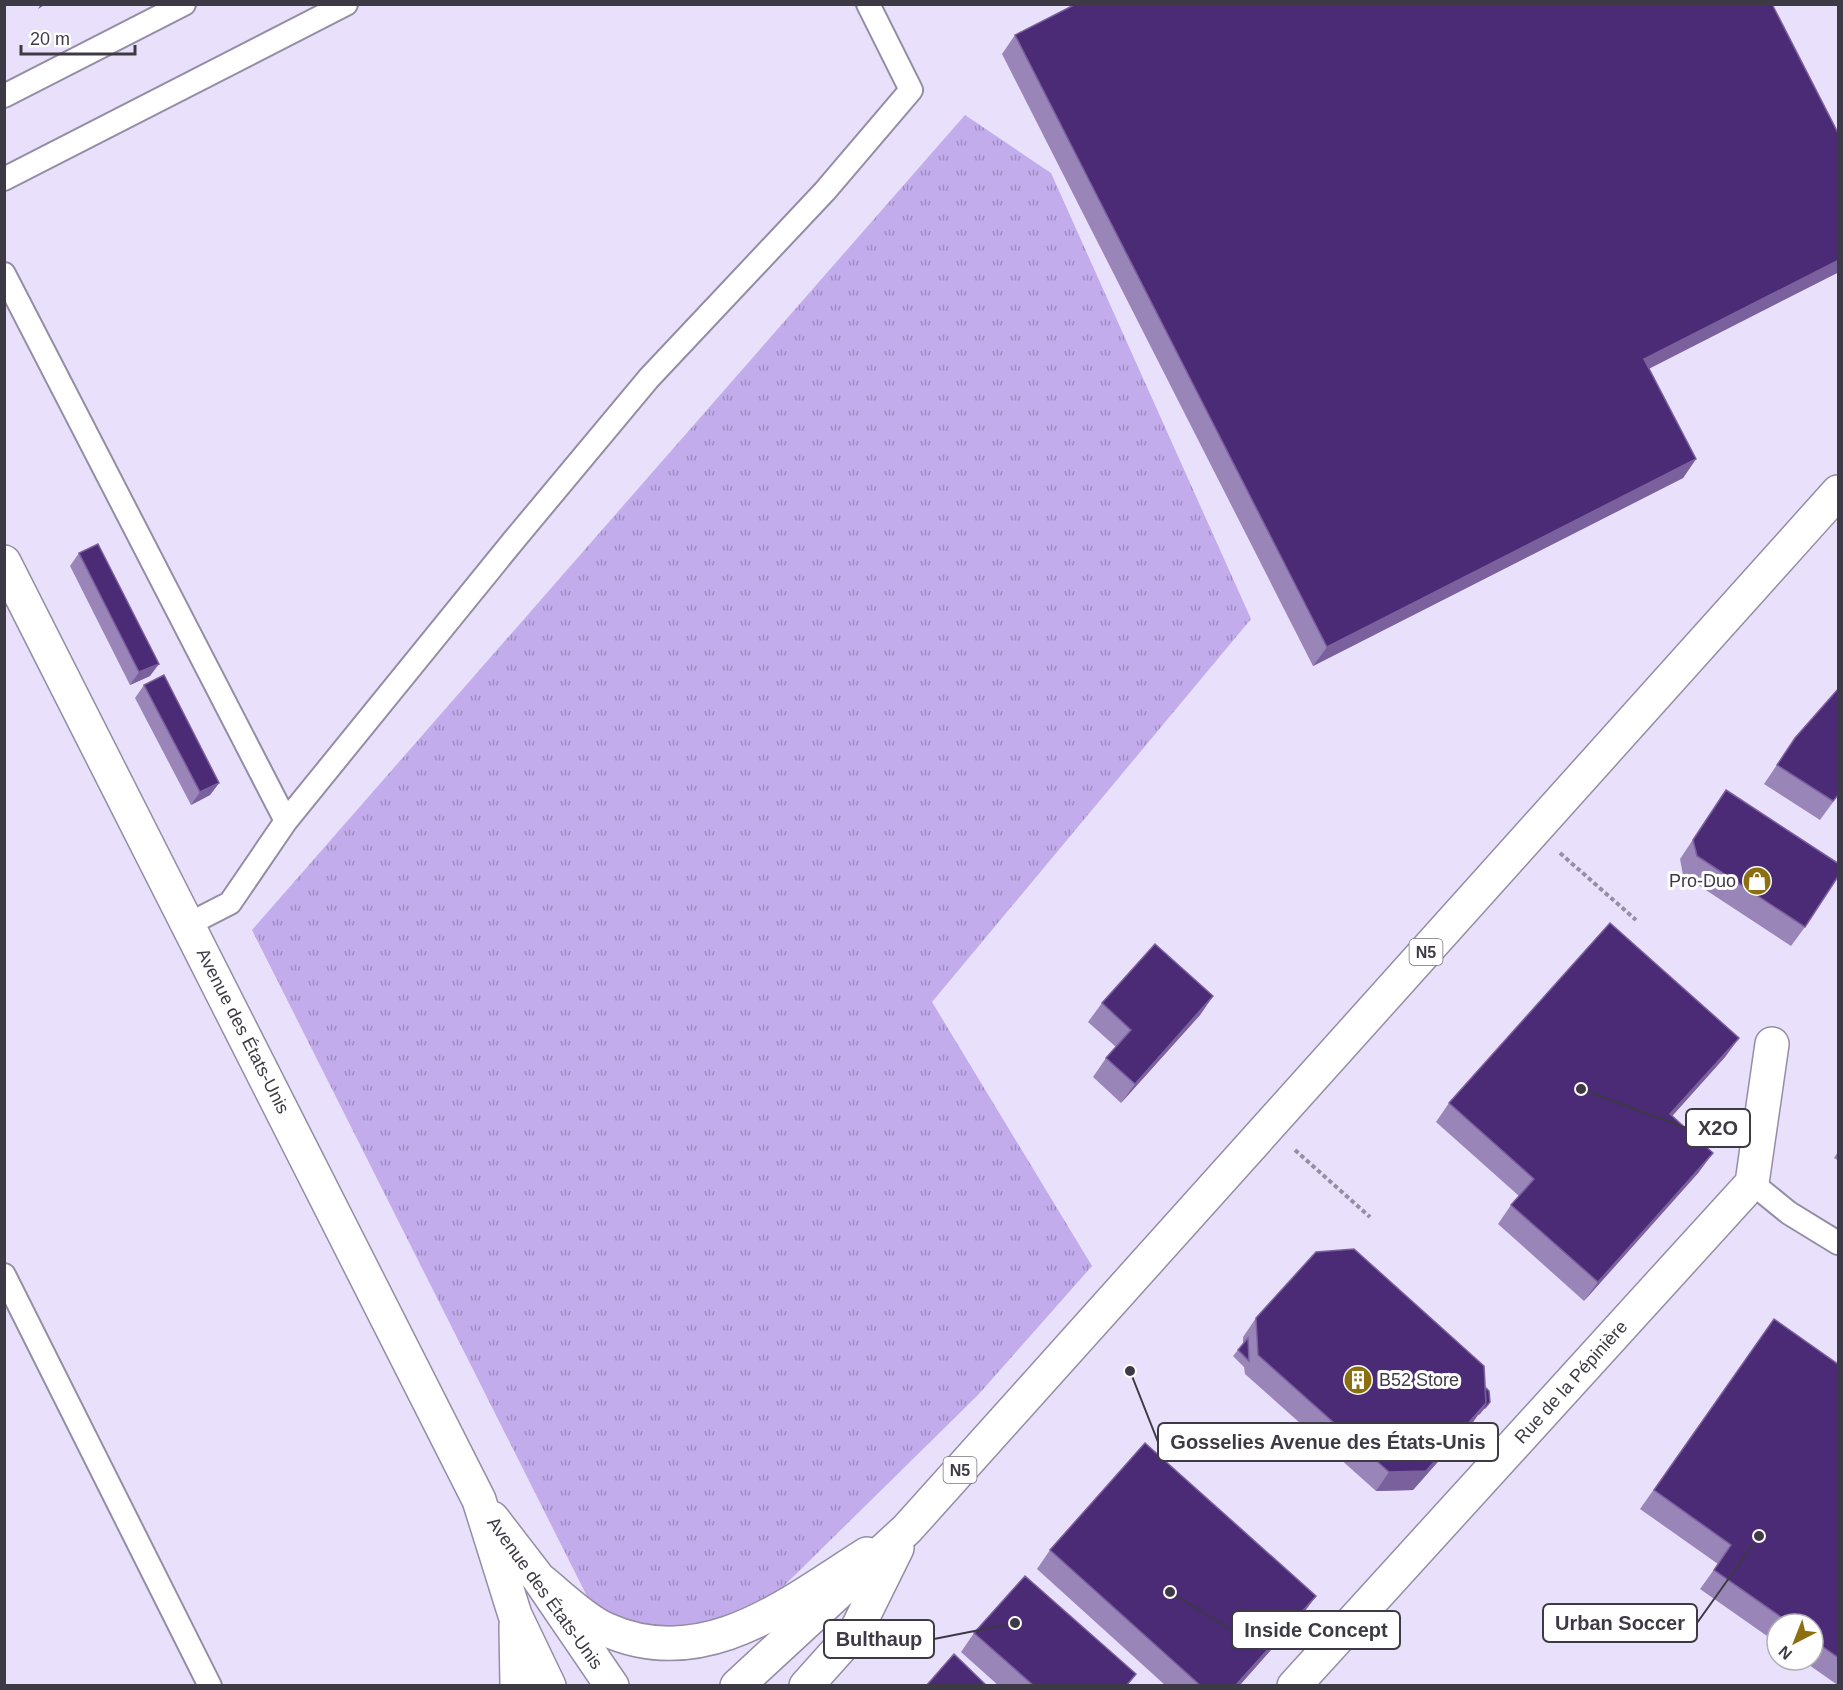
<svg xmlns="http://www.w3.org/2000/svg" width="1843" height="1690" font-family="Arial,sans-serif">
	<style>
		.grass { fill: url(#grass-tufts) }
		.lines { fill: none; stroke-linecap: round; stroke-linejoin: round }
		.service-casing { stroke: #958da5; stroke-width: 26 }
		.minor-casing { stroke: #958da5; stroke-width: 36 }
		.tertiary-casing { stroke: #958da5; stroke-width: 36 }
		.primary-casing { stroke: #958da5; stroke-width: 36 }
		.path { stroke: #968fa3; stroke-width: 4; stroke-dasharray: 4.5 3; stroke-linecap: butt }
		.service { stroke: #fff; stroke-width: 22 }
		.minor { stroke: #fff; stroke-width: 33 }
		.tertiary { stroke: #fff; stroke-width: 33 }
		.primary { stroke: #fff; stroke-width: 33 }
		.wall { fill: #9a85b8 }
		.shaded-wall { fill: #7a619e }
		.building { fill: #4b2a76; stroke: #7a619e; stroke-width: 1.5 }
		.labels { text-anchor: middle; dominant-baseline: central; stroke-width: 6; stroke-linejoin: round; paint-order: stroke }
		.shield { fill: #fff; stroke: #78757d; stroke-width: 1.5 }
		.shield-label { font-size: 16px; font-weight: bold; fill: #3e3a45 }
		.poi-label { font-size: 18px; fill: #3e3a45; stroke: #fff; text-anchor: end }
		.street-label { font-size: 18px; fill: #3e3a45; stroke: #fff }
		.leader { fill: none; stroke: #3e3a45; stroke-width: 2 }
		.callout-dot { fill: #3e3a45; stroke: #fff; stroke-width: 2 }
		.callout { fill: #fff; stroke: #3e3a45; stroke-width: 2 }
		.callout-label { font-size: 20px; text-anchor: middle; font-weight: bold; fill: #3e3a45 }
	</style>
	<defs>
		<pattern id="grass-tufts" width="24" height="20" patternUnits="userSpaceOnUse" patternTransform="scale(1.5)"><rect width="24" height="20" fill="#c2acec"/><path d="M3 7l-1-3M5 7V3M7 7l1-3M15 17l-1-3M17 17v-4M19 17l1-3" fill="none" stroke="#9f8dc1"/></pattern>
	</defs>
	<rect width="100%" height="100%" fill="#e9e0fb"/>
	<path class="grass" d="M965,115L1051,173L1251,619L932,1002L1092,1266L978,1395L739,1630L603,1628L252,930Z"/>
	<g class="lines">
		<g class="service-casing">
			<path id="service" d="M4,96L184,4
				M4,179L346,4
				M4,274L286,821L230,903L189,924
				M286,821L514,540L649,378L825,191L911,90L868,4
				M1752,1183L1789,1213L1838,1243
				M4,1275L210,1686"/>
		</g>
		<g class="minor-casing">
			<path id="minor" d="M1294,1686L1752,1183L1772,1044"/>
		</g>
		<g class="tertiary-casing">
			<path id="tertiary" d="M4,562L479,1500L515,1615L549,1686
				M492,1518L539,1579L612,1686
				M539,1579C558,1594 583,1619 605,1629C703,1674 788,1604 867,1554
				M516,1626L517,1686"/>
		</g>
		<g class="primary-casing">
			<path id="primary" d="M737,1686L907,1529L1838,492
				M806,1686L857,1629L897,1548"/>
		</g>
		<path class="path" d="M1560,853L1636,920
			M1295,1150L1370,1217"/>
		<use href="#service" class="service"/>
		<use href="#minor" class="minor"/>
		<use href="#tertiary" class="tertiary"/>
		<use href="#primary" class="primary"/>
	</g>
	<path class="wall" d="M1015,35L1839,135V272L1649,368L1696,459L1683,478L1313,666L1002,54Z
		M79,553L150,676L130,685L70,566Z
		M144,685L219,783L210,795L191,805L135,698Z
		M1795,738L1839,794L1820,820L1764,784Z
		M1726,790L1805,927L1791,946L1683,875L1680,859Z
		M1213,996L1200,1015L1121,1103L1093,1077L1106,1058L1116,1047L1088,1022L1102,1003Z
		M1739,1038L1725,1057L1672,1116L1699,1172L1584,1301L1498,1224L1511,1205L1519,1196L1436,1122L1449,1103Z
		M1839,1150V1161L1834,1158Z
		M1256,1318L1480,1414L1478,1415L1473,1422L1413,1490L1376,1491L1245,1374L1244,1367L1233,1356L1243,1344V1337Z
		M1774,1319L1839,1365V1686L1802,1660H1813V1624H1777V1643L1700,1589L1718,1564L1640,1509Z
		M1050,1550L1316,1596L1302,1615L1239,1686H1166L1037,1569Z
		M974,1633L1128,1686H999L961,1652Z"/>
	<path class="shaded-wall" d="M41,4H46L38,9Z
		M1839,260V272L1631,378L1644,359Z
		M1696,459L1683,478L1313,666L1327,647Z
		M159,664L150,676L130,685L139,672Z
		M219,783L210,795L191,805L200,792Z
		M1213,996L1200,1015L1121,1103L1135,1084Z
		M1739,1038L1725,1057L1657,1133L1670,1114Z
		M1713,1153L1699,1172L1584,1301L1598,1282Z
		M1490,1402L1480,1414L1478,1415L1473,1422L1413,1490L1376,1491L1389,1472L1477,1409Z
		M1316,1596L1302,1615L1239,1686H1235Z"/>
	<path class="building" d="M1076,4H1772L1839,135V260L1644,359L1696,459L1327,647L1015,35Z
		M98,544L159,664L139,672L79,553Z
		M164,675L219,783L200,792L144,685Z
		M1839,688V794L1833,801L1777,765L1795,738Z
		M1726,790L1839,864V875L1805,927L1697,856L1693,840Z
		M1610,923L1739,1038L1670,1114L1713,1153L1598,1282L1511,1205L1534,1179L1449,1103Z
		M1155,944L1213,996L1135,1084L1106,1058L1131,1030L1102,1003Z
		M1354,1249L1484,1366L1486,1403L1426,1471L1389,1472L1258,1355L1256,1318L1316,1252Z
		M1774,1319L1839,1365V1658L1813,1640V1624H1791L1714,1570L1731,1545L1654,1490Z
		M1248,1338L1249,1361L1238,1350Z
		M1485,1387L1489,1391L1490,1402L1485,1408H1483L1486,1403Z
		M1145,1443L1316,1596L1235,1686H1201L1050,1550Z
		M1025,1576L1136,1674L1126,1686H1034L974,1633Z
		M954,1654L987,1686H926Z"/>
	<defs>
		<g id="shop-disc" transform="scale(1.5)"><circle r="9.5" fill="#8b6f11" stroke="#fff"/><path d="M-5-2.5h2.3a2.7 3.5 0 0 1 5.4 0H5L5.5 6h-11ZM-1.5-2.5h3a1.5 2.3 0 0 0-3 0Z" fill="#fff"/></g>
		<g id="building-disc" transform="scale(1.5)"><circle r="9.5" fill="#8b6f11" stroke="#fff"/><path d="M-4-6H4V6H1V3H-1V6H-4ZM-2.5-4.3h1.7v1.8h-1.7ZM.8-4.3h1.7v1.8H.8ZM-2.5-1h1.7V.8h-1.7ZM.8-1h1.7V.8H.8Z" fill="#fff"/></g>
	</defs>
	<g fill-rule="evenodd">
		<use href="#shop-disc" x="1757" y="881"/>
		<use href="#building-disc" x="1358" y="1380"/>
	</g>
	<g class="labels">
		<g class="shield">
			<rect x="1409.5" y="939" width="33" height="26" rx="4.5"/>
			<rect x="943.5" y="1457" width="33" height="26" rx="4.5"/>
		</g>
		<g class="shield-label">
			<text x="1426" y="952">N5</text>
			<text x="960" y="1470">N5</text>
		</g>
		<g class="poi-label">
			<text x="1736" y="881">Pro-Duo</text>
			<text x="1379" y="1380" text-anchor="start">B52 Store</text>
		</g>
		<g class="street-label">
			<text transform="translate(243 1031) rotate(63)">Avenue des États-Unis</text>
			<text transform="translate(1571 1382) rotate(-48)">Rue de la Pépinière</text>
			<text transform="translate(545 1593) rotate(54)">Avenue des États-Unis</text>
		</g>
	</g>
	<path class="leader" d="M1581 1089L1686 1128M1130 1371L1158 1442M1759 1536L1697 1623M1170 1592L1232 1630M1015 1623L934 1639"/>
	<g class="callout-dot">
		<circle cx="1581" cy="1089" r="6"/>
		<circle cx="1130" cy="1371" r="6"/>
		<circle cx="1759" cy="1536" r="6"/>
		<circle cx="1170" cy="1592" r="6"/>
		<circle cx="1015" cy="1623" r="6"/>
	</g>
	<g class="callout">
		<rect x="1686" y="1109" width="64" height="38" rx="6"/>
		<rect x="1158" y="1423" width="340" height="38" rx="6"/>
		<rect x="1543" y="1604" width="154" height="38" rx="6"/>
		<rect x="1232" y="1611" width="168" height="38" rx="6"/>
		<rect x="824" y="1620" width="110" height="38" rx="6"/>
	</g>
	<g class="callout-label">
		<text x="1718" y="1135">X2O</text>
		<text x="1328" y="1449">Gosselies Avenue des États-Unis</text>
		<text x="1620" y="1630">Urban Soccer</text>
		<text x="1316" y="1637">Inside Concept</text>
		<text x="879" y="1646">Bulthaup</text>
	</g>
	<rect width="1843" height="1690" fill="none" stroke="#3e3a45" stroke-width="12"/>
	<g transform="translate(1795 1642) rotate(222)"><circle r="28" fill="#ffffff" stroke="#b2b0b5" stroke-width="1.5"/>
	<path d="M0-4.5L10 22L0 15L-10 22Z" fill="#8b6f11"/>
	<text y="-9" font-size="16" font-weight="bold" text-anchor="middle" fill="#3e3a45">N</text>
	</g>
	<path d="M21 45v9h114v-9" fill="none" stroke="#3e3a45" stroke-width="3"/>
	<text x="30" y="45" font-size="18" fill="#3e3a45" stroke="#ffffff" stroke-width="4.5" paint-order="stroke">20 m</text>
</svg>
